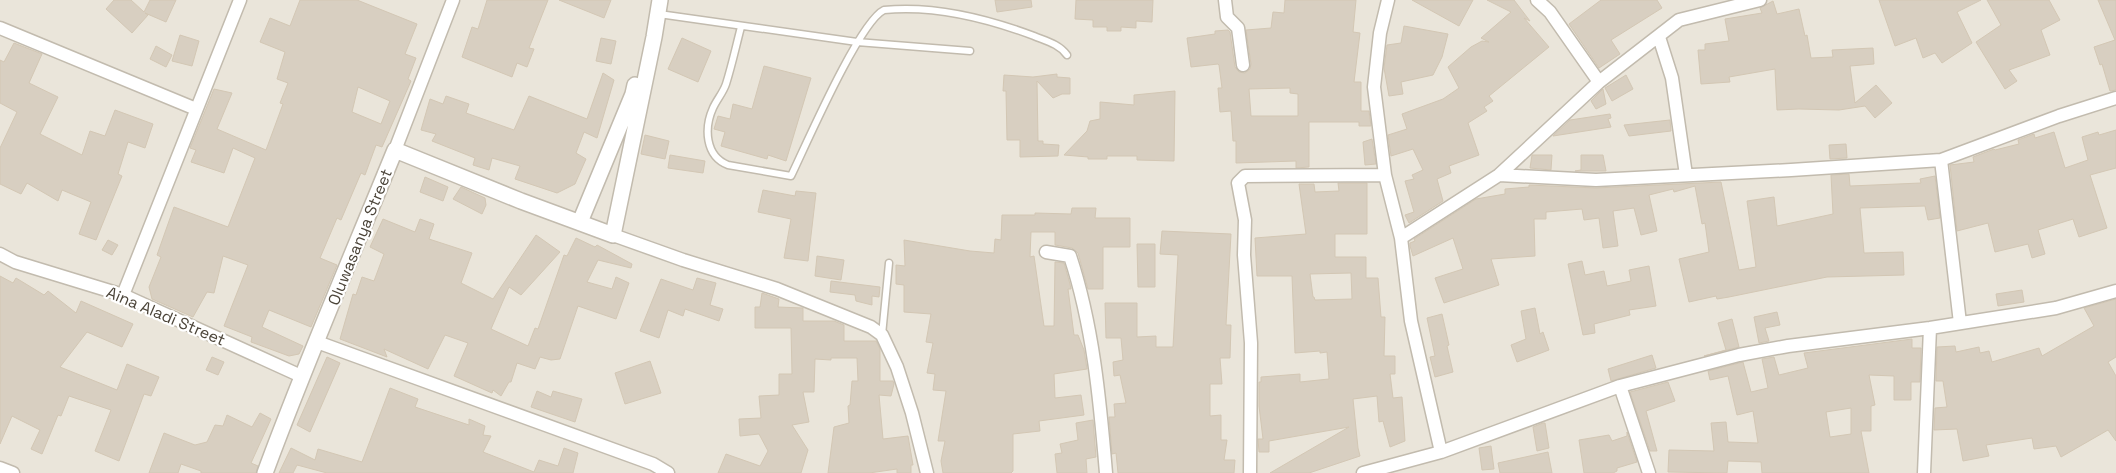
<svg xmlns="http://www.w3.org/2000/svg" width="2116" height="473" font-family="'Space Grotesk',sans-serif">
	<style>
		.residential { fill: #eae5da }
		.building { fill: #d8cfc1; stroke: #d3c7b4; fill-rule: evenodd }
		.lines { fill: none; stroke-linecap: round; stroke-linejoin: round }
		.service-casing { stroke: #c2bbae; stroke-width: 9 }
		.minor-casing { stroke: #c2bbae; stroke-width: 15 }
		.tertiary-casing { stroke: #c2bbae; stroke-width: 18 }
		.service { stroke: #fff; stroke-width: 6 }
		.minor { stroke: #fff; stroke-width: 12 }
		.tertiary { stroke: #fff; stroke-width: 15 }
		.labels { text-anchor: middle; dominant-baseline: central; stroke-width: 4.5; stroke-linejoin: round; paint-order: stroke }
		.street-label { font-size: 16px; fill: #4b4439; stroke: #fff }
	</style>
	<rect width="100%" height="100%" fill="#f6f3ec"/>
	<path class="residential" d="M0,0H2116V473H0Z"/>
	<path class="building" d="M114,0H131L144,12L150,0H176L166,22L145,13L148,15L132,33L106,9Z
		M300,0H357L417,24L405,54L416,58L408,79L411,81L382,147L376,145L365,175L361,173L341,220L337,218L320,258L337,265L311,327L269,310L262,327L303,346L299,354L289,356L251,342L252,337L224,326L248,265L223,256L214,293L207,292L193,317L152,299L149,287L161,257L157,255L174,207L228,227L255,158L233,148L224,173L191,162L196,150L190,148L214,89L232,93L217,129L266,150L283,104L280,103L288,83L277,79L285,52L260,42L270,18L290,26ZM358,87L390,101L381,124L352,112Z
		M487,0H548L529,48L534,49L527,67L517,63L512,77L462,57L472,27L478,29Z
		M559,0H611L604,18Z
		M995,0H1031L1032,7L997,12Z
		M1076,0H1153L1152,22L1136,21V28L1121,27V31H1107V27H1093V20L1075,19Z
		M1285,0H1356L1353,32L1360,33L1354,82H1361V111H1369L1371,126H1359V122H1309V167L1296,168V161L1236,163V141H1233L1231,111L1220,112L1218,88H1222L1219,65L1218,64L1191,67L1187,38L1215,34V31L1228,30L1230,32L1235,67L1239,72L1245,73L1250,69L1251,64L1246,30L1271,28L1273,12L1284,13ZM1290,88V93L1298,94V116H1251L1249,89Z
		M1412,0H1473L1459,26Z
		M1487,0H1514L1530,21L1524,18L1549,47L1489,96L1493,101L1484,107L1487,111L1468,123L1479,155L1449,166L1451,173L1437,179L1443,201L1409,223L1405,215L1414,212L1405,181L1414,179L1412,175L1423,170L1413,149L1391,156L1388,135L1407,129L1402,114L1443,99L1459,88L1448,67L1471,47L1482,41L1489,42L1481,38L1511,12Z
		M1601,0H1657L1662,8L1611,40L1620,54L1599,68L1569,24Z
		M1879,0H1981L1957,12L1972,43L1942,63L1935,53L1923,58L1916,38L1895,46Z
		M1987,0H2049L2060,20L2041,30L2050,55L2009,70L2017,81L2005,89L1976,42L2001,25Z
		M2098,0H2116V90L2110,91L2102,64L2100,65L2094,47L2115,40Z
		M1773,1L1777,14L1799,9L1805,36L1807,35L1811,58L1833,57L1832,50L1873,48L1874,64L1850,66L1855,103L1876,85L1892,103L1875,118L1865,106L1839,110L1799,109L1777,110L1775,69L1729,77L1730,82L1701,84L1698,50H1705V44L1729,41L1725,19L1762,13L1760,8Z
		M1404,26L1448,34L1442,57L1433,75L1401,82L1403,94L1389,96L1384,68L1387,45L1401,43Z
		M180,35L199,41L192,66L172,61Z
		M601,38L616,41L611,64L596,61Z
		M682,38L711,51L698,82L668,69Z
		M14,43L42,54L29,83L58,97L40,134L82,155L90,131L105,136L115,110L153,124L145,148L128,142L118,174L122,176L96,240L79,234L91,202L62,190L58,201L27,183L21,194L0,184V148L17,112L0,103V60L4,62Z
		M156,46L172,55L166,67L150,59Z
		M764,66L811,78L786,161L768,155L767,159L721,146L725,132L714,129L718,116L730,119L733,104L752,109Z
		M603,73L614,80L597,138L584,132L576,153L586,159L575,184L557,193L515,179L520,166L492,158L489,170L473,165L475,158L432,141L436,134L421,130L430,99L443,104L446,96L469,104L466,113L514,130L529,96L587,119Z
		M1057,74V77L1070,78V94H1062L1053,98L1037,81L1038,141H1043V144L1059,145L1058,156L1020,157V140H1007L1006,91H1003L1004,75L1033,77Z
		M1626,75L1633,89L1612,101L1605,88Z
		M1603,89L1606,104L1596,109L1591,101Z
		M1175,91L1174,161L1137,160V156H1107V159H1088V157L1064,155L1087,131L1090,121L1100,119V102L1134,105V95Z
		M1610,114L1611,118L1608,119L1611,127L1553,136L1570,120Z
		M1670,120L1671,131L1629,136L1624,125Z
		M2116,130V168L2090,175L2107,228L2079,237L2073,219L2038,230L2045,254L2032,258L2028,244L1995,252L1988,223L1957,231L1950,165L1974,162L1973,157L1994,149L1995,150L2019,144L2018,140L2034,134L2035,138L2054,132L2065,168L2088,160L2082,137L2098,132L2099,135Z
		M645,135L669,141L665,159L641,154Z
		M1372,139L1376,164L1365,165L1363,142Z
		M1846,144L1847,158L1830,159L1829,145Z
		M670,155L705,161L703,173L668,168Z
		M1532,155H1552L1551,170L1530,168Z
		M1581,155H1603L1606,171H1575L1581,170Z
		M1849,174L1850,186L1921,183L1920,179L1935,176L1940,218L1928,220L1925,206L1860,208L1864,253L1903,252L1904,275L1827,277L1729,297L1717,299L1716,296L1689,302L1679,259L1709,252L1705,223L1702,224L1695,186L1674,192L1673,189L1649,195L1657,231L1641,235L1634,208L1613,211L1618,246L1603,248L1599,218L1584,220L1582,209L1546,212V219H1534L1535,256L1491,259L1499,285L1444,303L1435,278L1463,269L1453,238L1413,256L1410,246V243L1415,241L1414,239L1476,199L1505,194V189L1529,187V185L1596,188L1721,182L1739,270L1756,267L1747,201L1774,197L1777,226L1833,214L1831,175Z
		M425,177L448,187L443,201L420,192Z
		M1338,183H1367V234H1335V257H1366V278H1378L1381,317H1385L1384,356H1395V374H1390L1393,398L1402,397L1405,441L1390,447L1383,421L1379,422L1377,396L1353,399L1358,448L1360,456L1309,473H1270L1349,427L1269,441V452H1259L1258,439H1263L1259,406V382H1261V377L1300,374V382L1329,379L1327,352L1320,353V351L1295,353L1292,276H1257L1255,238L1306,234L1299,184H1314L1315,192L1339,191ZM1351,273L1352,299L1315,300L1314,297H1313L1310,274Z
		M461,187L485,198L486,205L482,214L453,199Z
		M763,190L795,196L796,191L816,193L808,261L784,258L791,219L758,212Z
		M1072,208H1096L1095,218H1130V247H1103V289H1088L1078,253L1072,248L1055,245V232H1031L1030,257L1034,256L1044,326H1054L1055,262L1064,263L1070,284L1071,289H1068L1074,335H1078L1084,350L1087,369L1054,374L1055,398L1081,395L1084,415L1039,421L1040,431L1013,434V471L1011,473H943L941,461L945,441H938L946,391L933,390L935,374L927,373L933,343L926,342L931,314L904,312V285L896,284V265L905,266L904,240L970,251L994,253L995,239L1001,240L1002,215H1035V213L1071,214Z
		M383,219L415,232L420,219L434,224L429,239L472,253L461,283L493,299L536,235L560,252L521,295L509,287L491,329L528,346L535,328L538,329L564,255L567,256L576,238L595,247L597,245L632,264L631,268L598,260L587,282L612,289L616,277L629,283L616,319L578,306L560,359L551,360L540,357L535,369L517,363L511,382H509L501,396L493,390L492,393L454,376L468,343L445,335L428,369L384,349L387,357L340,339L353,294L356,295L362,277L374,281L384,254L370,247Z
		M1162,231L1231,234L1226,325H1231L1230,358H1220L1222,384H1210V416L1221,415V440H1227L1224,460H1235L1234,473H1118L1116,453L1112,454L1109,417H1115L1114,404L1126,403L1120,375L1114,376L1113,362L1123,360L1121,338H1106L1105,303H1137V337L1156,336V347H1173L1178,255L1160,254Z
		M108,240L118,245L112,255L102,250Z
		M1137,244H1155V287H1138Z
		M817,256L844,260L841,280L815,276Z
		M1582,261L1585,275L1604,271L1607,286L1631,281L1629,270L1649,266L1656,306L1629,310L1630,315L1594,324L1595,333L1583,335L1568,264Z
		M0,276L13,283L16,278L44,295L48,291L76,313L81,301L133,324L122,347L87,332L60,367L117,390L127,364L159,377L151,396L144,394L119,461L95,451L111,410L69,396L61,416L58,415L42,454L31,449L40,430L12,416L0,444Z
		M697,278L716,283L710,305L723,309L719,321L685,309L683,316L668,310L659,338L640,331L661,279L693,290Z
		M831,281L880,287L879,297L872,296V305L856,301L855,295L830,292Z
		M2022,290L2024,302L1998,306L1996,294Z
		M762,293L779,299L778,307L803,308V321H834L844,325V341H876L880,349V381H893L894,384L891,396L879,395L883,439L908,436L913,465H911V473H897V469L869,473H828L834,427L849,423L848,406L850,405L852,381H858L857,358H831V360L815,359L814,392H803L809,422L792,425L808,450L801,473H718L726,454L760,466L768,451L759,434L740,436L739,419L761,418L759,396L779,395V374H792L791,328H755V307H760Z
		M2116,299V357L2108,362L2116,376V441L2108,430L2061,457L2056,446L2034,449L2032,438L1986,445L1989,456L1963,461L1957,429L1934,430L1935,408L1947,407L1943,381H1936L1937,347L1955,346L1956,352L1979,347L1980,353L1989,351L1992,362L2039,348L2042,356L2094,326L2084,308Z
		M1535,308L1540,334L1543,332L1549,350L1517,362L1511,345L1526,339L1521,311Z
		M1777,312L1780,325L1765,328L1769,341L1759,343L1754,317Z
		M1442,314L1449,345L1447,346L1453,372L1435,377L1430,357L1435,356L1427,318Z
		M1732,319L1739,347L1704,356L1726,350L1718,323Z
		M1912,339V348H1921L1920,382H1911V400H1894V376L1869,375L1875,405L1871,406V431H1861L1869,473H1762L1761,462L1728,461L1727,473L1668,472L1669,450L1714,451L1711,423L1726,422L1728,442L1758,443L1753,411L1737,415L1728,376L1710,380L1708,371L1743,362L1751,392L1768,388L1762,359L1774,357L1779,375L1808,368L1804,353ZM1851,408V434L1830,437L1826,412Z
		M1652,355L1656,368L1611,381L1608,369Z
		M212,357L224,362L218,375L206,370Z
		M327,357L340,363L310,432L297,425Z
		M650,361L661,393L625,404L615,373Z
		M1668,382L1675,401L1646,411L1657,451H1650L1630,392Z
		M390,388L418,399L415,407L469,425V419L485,426L483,435L491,436L483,452L534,472L539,460L558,466L564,448L578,453L573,473H327L297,465L293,473H279L291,448L315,460L318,449L362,462Z
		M537,391L551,397L553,391L582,399L575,422L531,407Z
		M260,413L271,419L251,463L258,466L256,473H201V471L181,464L178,473H149L164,433L195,445L207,442L215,425L223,426L227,415L252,427Z
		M1093,420L1096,457L1086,459L1087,473H1057L1055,454L1062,453L1060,444L1078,440L1076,423Z
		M1543,423H1545L1549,448L1537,451L1533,427Z
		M1627,432L1637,462L1617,468V471L1613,473H1584L1579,440L1609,435L1612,441L1627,436Z
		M1491,446L1494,469L1482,470L1479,448Z
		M1548,452L1552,473H1500L1498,463Z"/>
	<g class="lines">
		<g class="service-casing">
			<path id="service" d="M659,14L857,42L970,51
				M741,27C736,46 732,65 726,84C723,93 717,99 713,108C704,128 705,156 728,165L791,176C806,145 859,22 884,10C933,5 989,19 1034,36C1046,41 1059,44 1067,55
				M882,335L889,263"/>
		</g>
		<g class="minor-casing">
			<path id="minor" d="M1225,0L1227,17L1238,28L1243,65
				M1388,0L1380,33L1374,87L1385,175L1401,238L1411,321L1441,452
				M1537,0L1550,12L1599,82
				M0,28L196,109
				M1659,37L1672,78L1686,175
				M395,150L453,0
				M1941,160L1960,323
				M1499,175L1596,180L1791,170L1941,160L2059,116L2116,98
				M613,235L683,260L777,289L871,327L882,335L897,367L912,413L927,473
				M1401,238L1499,175L1599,82L1679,20L1760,0
				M1046,252L1070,256C1093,325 1100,401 1106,473
				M0,254L15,262L123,295L301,376
				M123,295L240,0
				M317,342L653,464L668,473
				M1620,386L1649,473
				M0,468L13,473
				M1250,473L1251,343L1244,255L1245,220L1238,183L1245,176L1385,175
				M1363,473L1441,452L1620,386L1739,355L1788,346L1930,328L2056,308L2116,291
				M1924,473L1930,328"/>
		</g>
		<g class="tertiary-casing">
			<path id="tertiary" d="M580,222L633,94L635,85
				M265,473C305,364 351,258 395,150L521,201L613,235L654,37L660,0"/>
		</g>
		<use href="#service" class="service"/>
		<use href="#minor" class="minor"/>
		<use href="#tertiary" class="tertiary"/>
	</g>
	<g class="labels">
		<g class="street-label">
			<text transform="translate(360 237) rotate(-68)">Oluwasanya Street</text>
			<text transform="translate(166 316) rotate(23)">Aina Aladi Street</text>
		</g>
	</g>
</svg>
